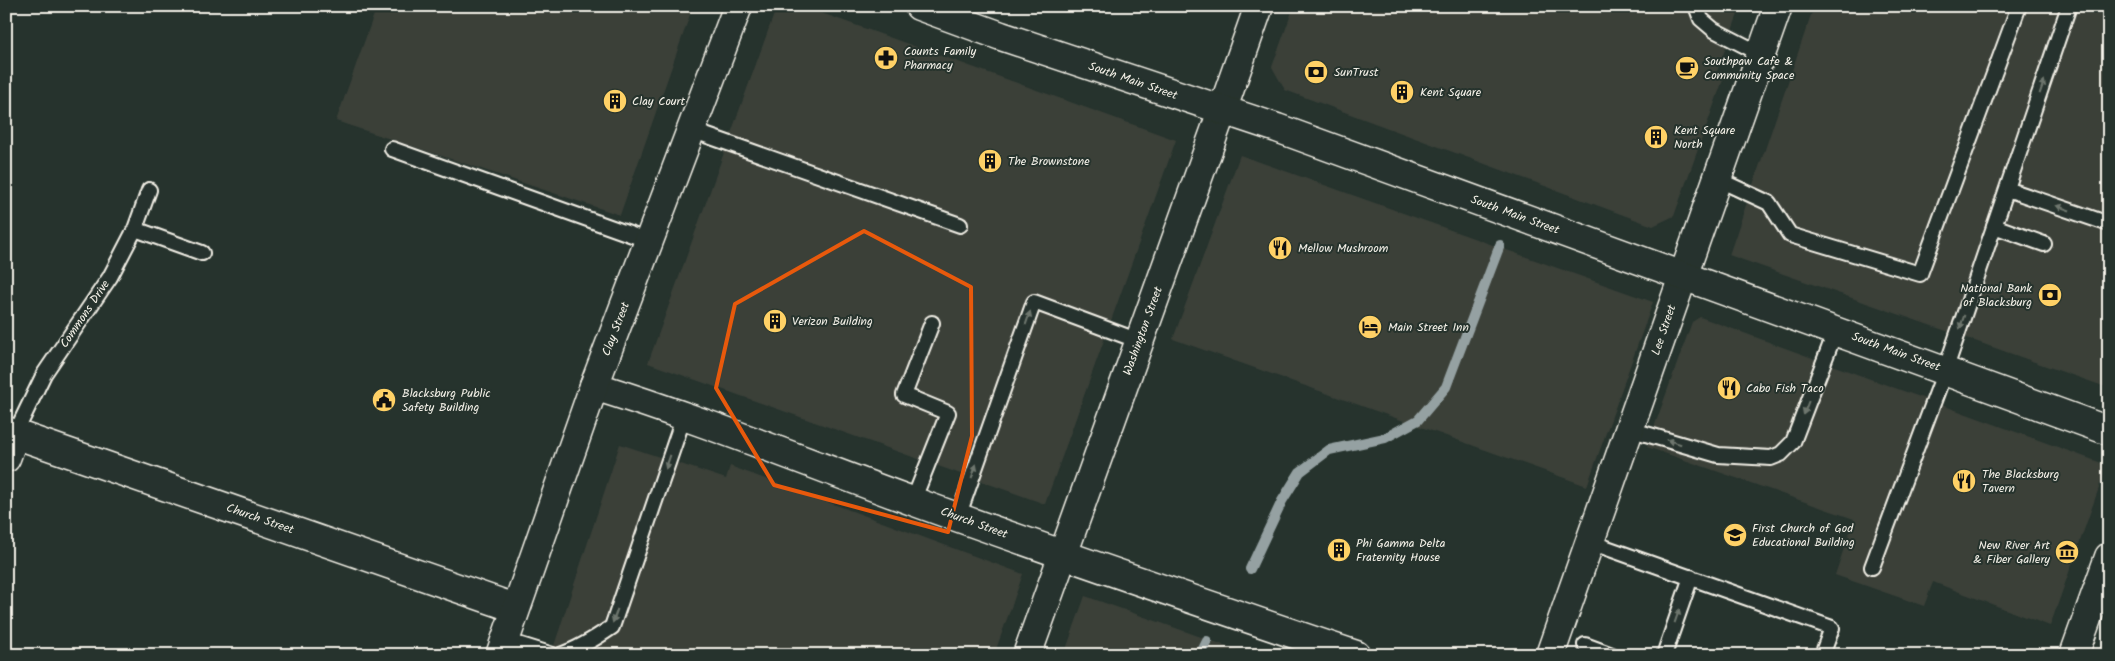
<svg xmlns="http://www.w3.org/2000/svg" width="2115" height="661" font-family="Kalam,sans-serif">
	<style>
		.built { fill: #3b4039 }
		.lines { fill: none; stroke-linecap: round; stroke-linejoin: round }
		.stream { stroke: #95a1a2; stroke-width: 10 }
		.service-casing { stroke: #f4f1e8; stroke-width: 18 }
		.minor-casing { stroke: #f4f1e8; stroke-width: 31 }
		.tertiary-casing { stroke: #f4f1e8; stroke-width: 31 }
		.secondary-casing { stroke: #f4f1e8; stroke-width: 31 }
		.primary-casing { stroke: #f4f1e8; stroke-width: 31 }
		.service { stroke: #26332d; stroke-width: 14 }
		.minor { stroke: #26332d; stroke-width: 28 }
		.tertiary { stroke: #26332d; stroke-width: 28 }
		.secondary { stroke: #26332d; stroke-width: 28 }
		.primary { stroke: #26332d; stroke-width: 28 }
		.oneway { fill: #6e766e }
		.marked { fill: none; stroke: #e8590c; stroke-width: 4; stroke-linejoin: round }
		.labels { text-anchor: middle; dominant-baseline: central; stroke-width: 4; stroke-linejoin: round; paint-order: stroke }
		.poi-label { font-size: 12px; fill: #f4f1e8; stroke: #26332d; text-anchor: start }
		.street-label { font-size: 12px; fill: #f4f1e8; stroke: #26332d }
	</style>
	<rect width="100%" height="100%" fill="#26332d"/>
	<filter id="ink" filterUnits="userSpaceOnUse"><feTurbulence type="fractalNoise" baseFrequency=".02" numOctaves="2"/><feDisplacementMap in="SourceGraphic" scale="10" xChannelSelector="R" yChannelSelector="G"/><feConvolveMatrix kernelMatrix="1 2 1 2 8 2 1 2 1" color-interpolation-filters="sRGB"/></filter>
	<g filter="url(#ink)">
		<path class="built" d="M377,6H693L620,215L336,121Z
			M777,6H802L1176,140L1045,504L648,363Z
			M1294,6H1741L1716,74L1724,77L1674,216L1653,226L1285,90L1272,67Z
			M1814,6H2109V388L1729,255Z
			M1240,155L1653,302L1587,486L1173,339Z
			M1700,317L2107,465L2050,626L1933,582L1924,606L1835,575L1854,519L1647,447L1692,322Z
			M620,444L726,479L730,466L1023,574L994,655H551Z
			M1085,596L1252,655H1064Z"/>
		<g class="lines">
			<path class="stream" d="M1250,569L1282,501L1300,472L1329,450L1385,438L1418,420L1446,387L1500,245
				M1200,655L1207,641"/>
			<g class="service-casing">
				<path id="service" d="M1696,6L1701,19L1714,30L1761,54
					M691,130L960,225
					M392,149L649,241
					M1717,179L1769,203L1790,235L1920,274L2019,6
					M2007,189L2109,224
					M1994,226L2044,244
					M135,229L202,253
					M1629,429L1718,455L1771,458L1781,454L1793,442L1836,330
					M15,434L44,374L110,277L135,229L149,190
					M913,501L948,413L904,395L932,323
					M958,517L1034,302L1139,341
					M1590,542L1832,628L1822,655
					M1872,567L1945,371L2069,6
					M505,640L553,655
					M1585,645L1612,655
					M560,655C579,649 596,638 612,627L684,416
					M1664,655L1691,577"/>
			</g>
			<g class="minor-casing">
				<path id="minor" d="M594,386C703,420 808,463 915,502C1061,555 1208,605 1356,655
					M6,431L515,608
					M6,458L15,434
					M1027,655L1222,111
					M1550,655L1778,6"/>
			</g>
			<g class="tertiary-casing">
				<path id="tertiary" d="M500,655L594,386L738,6"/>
			</g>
			<g class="secondary-casing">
				<path id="secondary" d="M1222,111L1259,6
					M2074,655L2109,557"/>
			</g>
			<g class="primary-casing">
				<path id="primary" d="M919,6L1001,36L1277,128L2109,431"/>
			</g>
			<use href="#service" class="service"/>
			<use href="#minor" class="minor"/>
			<use href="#tertiary" class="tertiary"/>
			<use href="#secondary" class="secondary"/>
			<use href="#primary" class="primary"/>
		</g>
		<defs><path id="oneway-solid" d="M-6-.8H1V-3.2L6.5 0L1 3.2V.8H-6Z" transform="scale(1.25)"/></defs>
		<g class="oneway">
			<use href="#oneway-solid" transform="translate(2042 87) rotate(-71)"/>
			<use href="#oneway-solid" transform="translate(2063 208) rotate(-161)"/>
			<use href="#oneway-solid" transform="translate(1028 318) rotate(-71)"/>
			<use href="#oneway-solid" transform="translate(1962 322) rotate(109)"/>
			<use href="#oneway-solid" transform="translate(1806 408) rotate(111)"/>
			<use href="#oneway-solid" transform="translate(1674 442) rotate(-163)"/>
			<use href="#oneway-solid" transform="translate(668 462) rotate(109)"/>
			<use href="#oneway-solid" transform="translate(974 471) rotate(-71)"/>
			<use href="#oneway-solid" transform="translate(615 616) rotate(109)"/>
			<use href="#oneway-solid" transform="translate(1677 616) rotate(-71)"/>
		</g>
	</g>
	<path class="marked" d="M864,231L971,287L972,436L948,532L774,485L716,388L735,304Z"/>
	<defs>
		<g id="pharmacy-disc" transform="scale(1.25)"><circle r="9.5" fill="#ffd166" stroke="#26332d"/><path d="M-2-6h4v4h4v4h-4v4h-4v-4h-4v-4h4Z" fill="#111"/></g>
		<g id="cafe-disc" transform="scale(1.25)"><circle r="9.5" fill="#ffd166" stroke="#26332d"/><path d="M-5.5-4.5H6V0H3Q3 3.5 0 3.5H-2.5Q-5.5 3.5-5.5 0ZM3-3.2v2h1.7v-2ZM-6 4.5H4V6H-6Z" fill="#111"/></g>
		<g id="bank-disc" transform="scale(1.25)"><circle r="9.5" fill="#ffd166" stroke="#26332d"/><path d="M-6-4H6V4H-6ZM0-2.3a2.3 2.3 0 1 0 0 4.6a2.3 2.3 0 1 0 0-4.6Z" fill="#111"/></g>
		<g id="building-disc" transform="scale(1.25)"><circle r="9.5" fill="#ffd166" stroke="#26332d"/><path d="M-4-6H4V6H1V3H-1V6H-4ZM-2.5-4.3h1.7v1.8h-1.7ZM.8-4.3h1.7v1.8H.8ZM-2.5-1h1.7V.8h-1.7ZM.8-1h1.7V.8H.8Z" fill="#111"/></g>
		<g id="restaurant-disc" transform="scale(1.25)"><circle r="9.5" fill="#ffd166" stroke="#26332d"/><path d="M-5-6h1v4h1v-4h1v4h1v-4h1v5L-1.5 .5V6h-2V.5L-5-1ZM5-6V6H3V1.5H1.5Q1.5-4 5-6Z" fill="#111"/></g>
		<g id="hotel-disc" transform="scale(1.25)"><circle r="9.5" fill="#ffd166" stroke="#26332d"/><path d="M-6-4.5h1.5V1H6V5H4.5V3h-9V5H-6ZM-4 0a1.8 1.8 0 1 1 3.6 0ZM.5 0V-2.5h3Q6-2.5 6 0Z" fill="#111"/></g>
		<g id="civic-disc" transform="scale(1.25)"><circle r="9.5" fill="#ffd166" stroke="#26332d"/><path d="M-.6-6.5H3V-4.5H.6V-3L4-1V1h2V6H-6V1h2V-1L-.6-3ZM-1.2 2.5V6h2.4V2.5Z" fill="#111"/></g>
		<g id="school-disc" transform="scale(1.25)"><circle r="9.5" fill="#ffd166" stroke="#26332d"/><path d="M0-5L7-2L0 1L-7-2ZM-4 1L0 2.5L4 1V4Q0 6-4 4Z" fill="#111"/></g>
		<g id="museum-disc" transform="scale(1.25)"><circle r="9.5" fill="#ffd166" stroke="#26332d"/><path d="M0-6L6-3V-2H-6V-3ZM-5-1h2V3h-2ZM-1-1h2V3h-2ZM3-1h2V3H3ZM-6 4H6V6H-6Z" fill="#111"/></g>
	</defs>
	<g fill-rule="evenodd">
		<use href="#pharmacy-disc" x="886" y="58"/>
		<use href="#cafe-disc" x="1687" y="68"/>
		<use href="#bank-disc" x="1316" y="72"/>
		<use href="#building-disc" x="1402" y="92"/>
		<use href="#building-disc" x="615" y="101"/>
		<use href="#building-disc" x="1656" y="137"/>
		<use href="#building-disc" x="990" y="161"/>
		<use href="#restaurant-disc" x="1280" y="248"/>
		<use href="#bank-disc" x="2050" y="295"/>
		<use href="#building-disc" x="775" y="321"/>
		<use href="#hotel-disc" x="1370" y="327"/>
		<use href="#restaurant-disc" x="1729" y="388"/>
		<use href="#civic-disc" x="384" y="400"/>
		<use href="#restaurant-disc" x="1964" y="481"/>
		<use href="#school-disc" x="1735" y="535"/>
		<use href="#building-disc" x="1339" y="550"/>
		<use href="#museum-disc" x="2067" y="552"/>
	</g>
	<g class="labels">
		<g class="poi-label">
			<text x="904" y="51">Counts Family<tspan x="904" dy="14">Pharmacy</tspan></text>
			<text x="1704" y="61">Southpaw Cafe &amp;<tspan x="1704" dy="14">Community Space</tspan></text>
			<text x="1334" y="72">SunTrust</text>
			<text x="1420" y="92">Kent Square</text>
			<text x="632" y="101">Clay Court</text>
			<text x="1674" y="130">Kent Square<tspan x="1674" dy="14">North</tspan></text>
			<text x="1008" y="161">The Brownstone</text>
			<text x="1298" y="248">Mellow Mushroom</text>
			<text x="2032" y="288" text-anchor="end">National Bank<tspan x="2032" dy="14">of Blacksburg</tspan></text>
			<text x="792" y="321">Verizon Building</text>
			<text x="1388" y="327">Main Street Inn</text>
			<text x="1746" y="388">Cabo Fish Taco</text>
			<text x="402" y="393">Blacksburg Public<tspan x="402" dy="14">Safety Building</tspan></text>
			<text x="1982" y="474">The Blacksburg<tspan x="1982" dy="14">Tavern</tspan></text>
			<text x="1752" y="528">First Church of God<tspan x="1752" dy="14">Educational Building</tspan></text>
			<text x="1356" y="543">Phi Gamma Delta<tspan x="1356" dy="14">Fraternity House</tspan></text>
			<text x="2050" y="545" text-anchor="end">New River Art<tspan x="2050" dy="14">&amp; Fiber Gallery</tspan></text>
		</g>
		<g class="street-label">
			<text transform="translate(1133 81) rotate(19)">South Main Street</text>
			<text transform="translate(1515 215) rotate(20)">South Main Street</text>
			<text transform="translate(85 314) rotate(-56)">Commons Drive</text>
			<text transform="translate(616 329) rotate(-69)">Clay Street</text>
			<text transform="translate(1664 330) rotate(-71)">Lee Street</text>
			<text transform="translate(1143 331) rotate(-70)">Washington Street</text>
			<text transform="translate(1896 352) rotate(20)">South Main Street</text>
			<text transform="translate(260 519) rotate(19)">Church Street</text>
			<text transform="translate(974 523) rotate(20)">Church Street</text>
		</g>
	</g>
	<rect width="2115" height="661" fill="none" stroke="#26332d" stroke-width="25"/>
	<rect x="12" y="12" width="2090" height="636" fill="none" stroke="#f4f1e8" stroke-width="2" filter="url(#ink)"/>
</svg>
